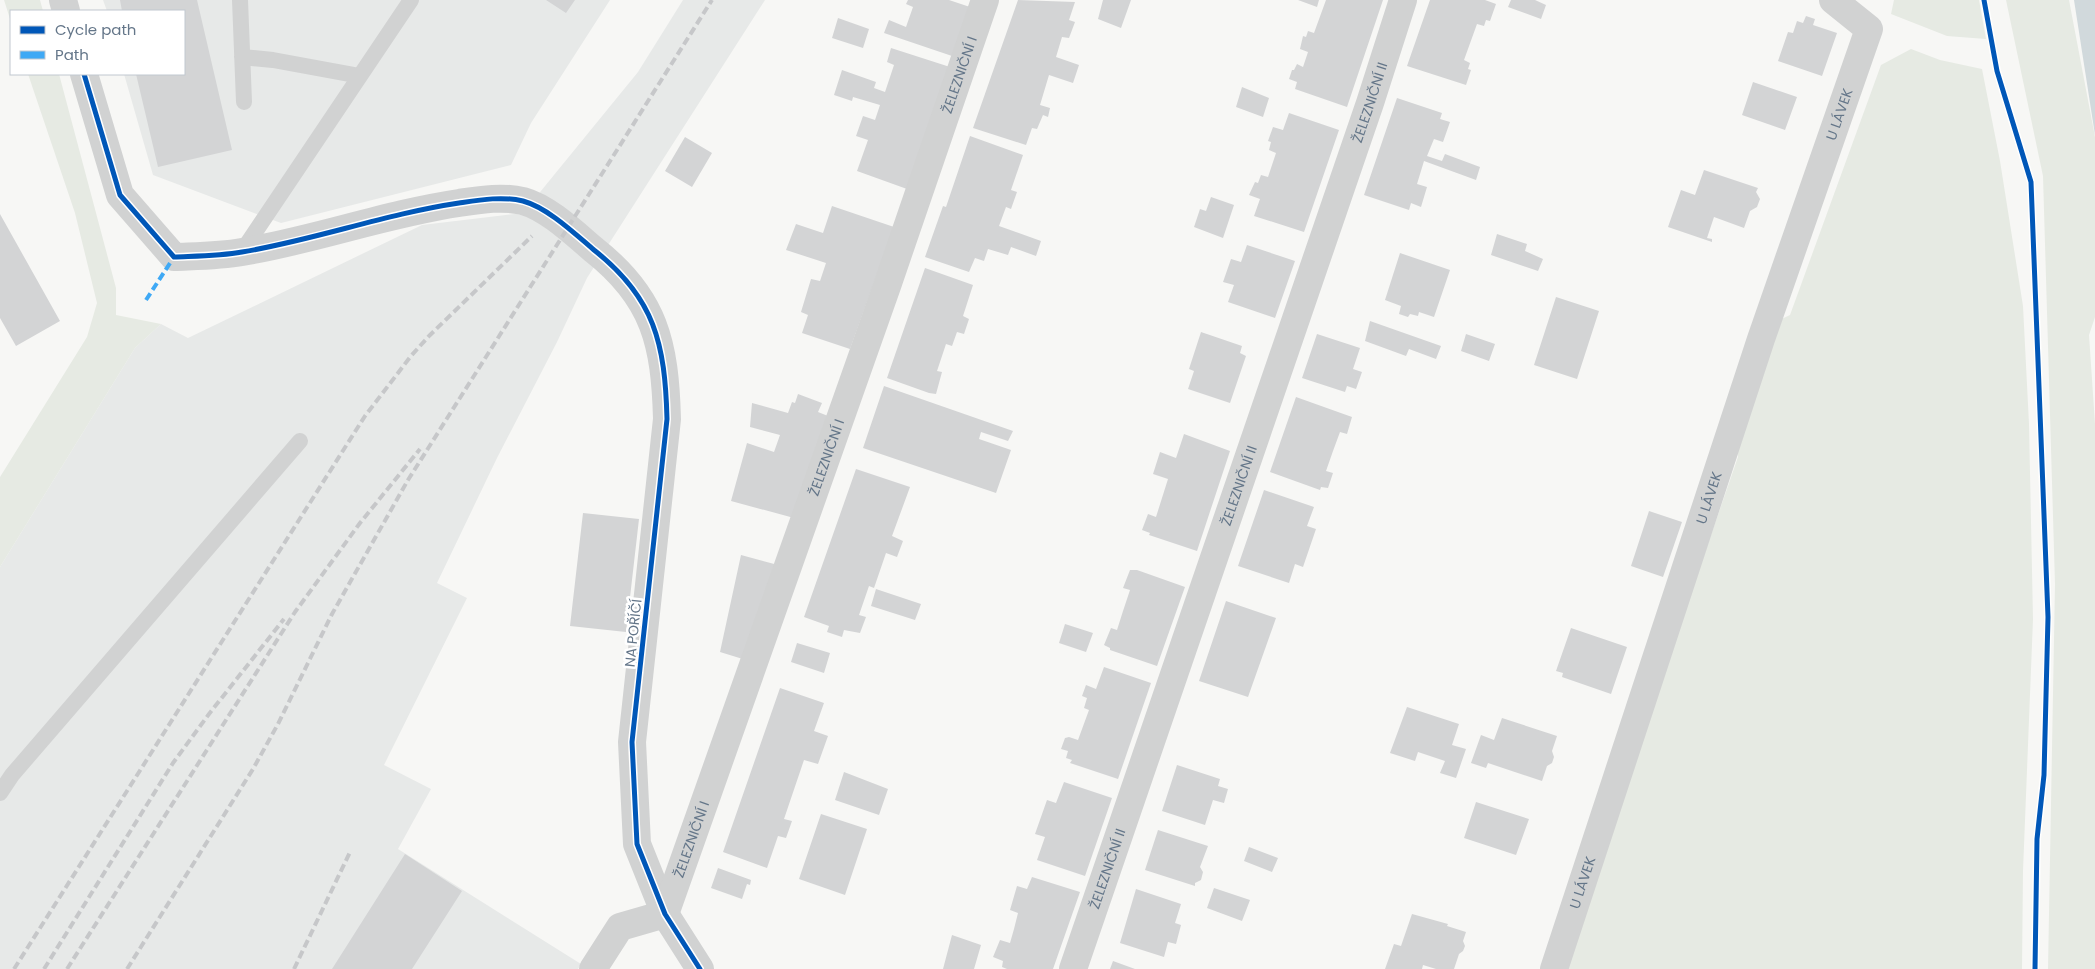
<svg xmlns="http://www.w3.org/2000/svg" width="2095" height="969" font-family="Poppins,sans-serif">
	<style>
		.built { fill: #e7e9e8 }
		.green { fill: #e6eae3 }
		.water { fill: #d1d9dc }
		.building { fill: #d3d4d5 }
		.lines { fill: none; stroke-linecap: round; stroke-linejoin: round }
		.lane { stroke: #d1d2d2; stroke-width: 16 }
		.street { stroke: #d1d2d2; stroke-width: 28 }
		.rail { stroke: #c6c7c9; stroke-width: 4; stroke-dasharray: 8 4; stroke-linecap: butt }
		.quiet { stroke: #3fa9f5; stroke-width: 4; stroke-dasharray: 8 4; stroke-linecap: butt }
		.cycleway-casing { stroke: #fff; stroke-width: 8 }
		.cycleway { stroke: #0057b8; stroke-width: 5 }
		.labels { text-anchor: middle; dominant-baseline: central; stroke-width: 5; stroke-linejoin: round; paint-order: stroke }
		.street-label { font-size: 14px; fill: #647689; stroke: #fff }
	</style>
	<rect width="100%" height="100%" fill="#f7f7f5"/>
	<path class="built" d="M103,0H610L531,123L511,165L281,223L153,175L124,74H184V11H107Z
		M683,0H765L587,278L557,342L497,458L437,583L467,598L384,765L431,789L398,849L581,964L578,969H0V567L135,348L161,324L188,338L422,225L523,213L638,72Z"/>
	<path class="green" d="M4,0H40L43,11H11V22Z
		M1894,0H1979L1986,39L1947,36L1891,14Z
		M2006,0H2069L2095,137V317L2089,335L2095,424V969H2048L2055,584L2043,176Z
		M1911,49L1940,60L1982,69L2000,161L2023,306L2029,424L2033,619L2023,871L2022,969H1561L1738,457L1737,434L1773,323L1790,315L1881,65Z
		M28,74H59L116,288V315L161,324L135,348L0,567V477L87,337L97,303L75,213Z"/>
	<path class="water" d="M2074,0H2095V135Z"/>
	<path class="building" d="M120,0H197L232,150L158,167L136,74H184V11H122Z
		M546,0H575L566,13Z
		M908,0H949L970,7L952,56L884,33L889,20L906,27L913,7L906,4Z
		M1018,0L1075,2L1069,20L1075,22L1069,38L1062,37L1056,57L1079,65L1073,83L1049,75L1040,105L1050,108L1048,117L1043,115L1037,129L1032,128L1026,145L973,128Z
		M1103,0H1131L1121,28L1098,19Z
		M1298,0H1319L1317,7Z
		M1326,0H1383L1347,107L1295,89L1297,82L1289,79L1292,70H1294L1297,64L1303,67L1308,52L1300,49L1303,36L1306,37L1308,31L1314,33Z
		M1430,0H1485L1496,4L1490,21L1486,20L1484,26L1477,24L1464,60L1470,63L1468,69L1471,70L1466,85L1407,66Z
		M1511,0H1535L1546,5L1541,19L1508,7Z
		M1806,16L1815,19L1813,25L1837,33L1822,76L1778,61L1788,32L1793,33L1797,21L1803,23Z
		M838,18L869,29L863,48L832,38Z
		M891,48L950,67L907,189L857,171L868,140L856,136L863,116L875,120L880,105L853,97L852,101L834,95L842,70L876,82L874,88L885,92L894,65L887,62Z
		M1753,82L1797,97L1785,130L1742,115Z
		M1242,87L1269,98L1263,117L1236,107Z
		M1397,98L1442,113L1440,119L1450,122L1443,142L1434,139L1427,156L1442,161L1445,154L1480,167L1476,180L1424,161L1417,184L1427,187L1421,207L1411,203L1409,210L1364,195Z
		M1289,113L1339,130L1304,232L1254,216L1260,199L1249,195L1255,182L1258,183L1261,175L1268,177L1276,153L1269,150L1271,142L1268,141L1273,127L1283,130Z
		M970,136L1023,155L1011,190L1017,192L1011,209L1006,207L999,226L1041,241L1036,256L1011,247L1008,255L988,249L984,261L975,258L969,272L925,257L943,206L946,207Z
		M685,137L712,153L692,187L665,171Z
		M1704,170L1758,188L1756,192L1760,199L1757,207L1750,211L1744,228L1714,217L1707,238L1712,239V242L1668,227L1681,190L1695,195Z
		M1211,197L1234,205L1223,238L1194,227L1200,209L1206,211Z
		M832,206L894,227L850,349L802,333L808,315L801,312L811,279L820,281L826,263L786,250L796,224L823,233Z
		M0,214L60,321L16,346L0,318Z
		M1497,234L1527,244L1525,251L1543,259L1538,271L1491,255Z
		M1247,245L1295,261L1275,318L1228,302L1234,285L1223,282L1231,259L1241,262Z
		M1400,253L1450,270L1434,317L1419,312L1418,316L1410,314L1408,317L1399,314L1401,306L1385,300Z
		M925,268L973,285L963,316L969,319L964,334L957,332L952,346L946,344L937,371L942,372L936,394L929,393L887,378Z
		M1556,297L1599,311L1577,379L1534,365Z
		M1370,321L1441,346L1436,359L1409,349L1406,356L1365,341Z
		M1201,332L1242,346L1240,353L1246,356L1230,403L1188,389L1194,371L1189,369Z
		M1317,334L1360,348L1353,369L1362,372L1356,389L1347,386L1345,392L1302,378Z
		M1466,334L1495,344L1489,361L1461,351Z
		M884,386L1013,431L1008,441L981,432L979,439L1011,450L996,493L863,448Z
		M798,394L822,403L818,412L828,416L794,518L731,501L747,443L774,452L780,435L750,427L752,403L788,413L792,402L795,403Z
		M1296,397L1352,417L1347,434L1340,432L1333,451L1326,471L1333,473L1328,488L1321,487L1320,490L1270,472Z
		M1184,434L1230,451L1197,551L1149,535L1150,533L1142,530L1148,514L1156,517L1168,479L1153,474L1160,452L1176,458Z
		M856,469L910,487L892,536L903,541L897,557L886,553L874,588L869,586L859,615L866,617L860,633L844,630L842,637L827,632L829,626L804,617Z
		M1264,490L1314,507L1307,526L1316,529L1303,567L1295,564L1289,583L1238,566Z
		M1649,511L1682,522L1663,577L1631,566Z
		M583,513L639,519L626,632L570,626Z
		M741,555L778,565L746,660L720,652Z
		M1130,570H1137L1185,587L1157,666L1110,650V648L1104,645L1111,628L1117,630L1123,611L1130,590L1123,588Z
		M876,589L921,604L915,620L871,606Z
		M1226,601L1276,618L1248,697L1199,681Z
		M1065,624L1093,633L1086,652L1059,643Z
		M1571,628L1627,647L1611,694L1562,677L1563,673L1556,671Z
		M797,643L830,653L824,673L791,662Z
		M1104,667L1151,683L1118,779L1070,763L1072,760L1066,758L1068,751L1061,749L1065,738L1069,737L1078,740L1089,710L1084,708L1087,698L1082,696L1086,685L1096,689Z
		M780,688L824,703L814,731L828,736L818,764L804,760L784,819L792,821L786,838L778,836L767,868L723,852Z
		M1407,707L1459,724L1452,745L1466,749L1456,778L1440,773L1445,761L1418,752L1415,761L1390,753Z
		M1502,718L1557,736L1552,751L1554,757L1552,763L1547,766L1542,781L1488,763L1486,768L1471,763L1481,735L1494,740Z
		M1177,765L1220,779L1218,786L1228,789L1224,803L1213,800L1205,825L1162,811Z
		M844,772L888,789L879,815L835,800Z
		M1064,782L1112,798L1085,876L1037,860L1045,837L1035,834L1047,800L1056,803Z
		M1476,802L1529,819L1516,855L1464,838Z
		M821,814L867,829L845,895L799,879Z
		M1158,830L1208,846L1200,867L1203,872L1201,880L1195,883V886L1145,870Z
		M1249,847L1278,858L1272,872L1244,861Z
		M405,854L462,891L412,969H332Z
		M718,868L751,880L750,885L747,884L742,899L711,888Z
		M1032,877L1080,892L1053,969H1007L1002,967L1003,961L993,957L1000,940L1010,943L1014,929L1018,913L1010,910L1017,886L1027,889Z
		M1214,888L1250,900L1242,921L1207,908Z
		M1136,889L1181,904L1175,923L1181,925L1176,944L1168,942L1164,957L1120,943Z
		M1412,914L1448,924L1447,926L1466,932L1463,941L1465,946L1463,951L1459,954L1454,969H1436L1423,965L1422,969H1385L1394,944L1401,946Z
		M952,935L981,945L974,969H943Z
		M1113,961L1135,969H1110Z"/>
	<g class="lines">
		<path class="lane" d="M240,0L244,102
			M242,57L273,60L360,76
			M241,253L411,0
			M0,793L12,775L300,441"/>
		<g class="street">
			<path d="M63,0L66,11"/>
			<path d="M84,74L120,195L174,257C196,256 220,256 242,252C315,240 385,214 459,203C479,200 502,196 523,201C548,208 574,233 594,250C655,298 665,344 667,419L632,742L637,844L665,914L700,969"/>
			<path id="s1" d="M593,969L620,927L665,914L887,286L985,0"/>
			<path id="s2" d="M1073,969L1370,103L1403,0"/>
			<path id="s3" d="M1554,969L1761,339L1869,29L1833,0"/>
		</g>
		<path class="rail" d="M14,969L365,416L411,356L429,336L532,236
			M44,969L173,763L209,714L284,619
			M67,969L295,612L360,523L420,449
			M127,969L253,769L278,724L332,614L408,480L712,0
			M294,969L351,850"/>
		<path class="quiet" d="M146,300L174,257"/>
		<g class="cycleway-casing">
			<path id="cycleway" d="M1984,0L1997,71L2031,182L2048,617L2044,775L2037,839L2035,969
				M84,74L120,195L174,257C196,256 220,256 242,252C315,240 385,214 459,203C479,200 502,196 523,201C548,208 574,233 594,250C655,298 665,344 667,419L632,742L637,844L665,914L700,969"/>
		</g>
		<use href="#cycleway" class="cycleway"/>
	</g>
	<g class="labels">
		<g class="street-label">
			<text stroke="none"><textPath href="#s1" startOffset="986">ŽELEZNIČNÍ I</textPath></text>
			<text stroke="none"><textPath href="#s2" startOffset="916">ŽELEZNIČNÍ II</textPath></text>
			<text stroke="none"><textPath href="#s3" startOffset="901">U LÁVEK</textPath></text>
			<text stroke="none"><textPath href="#s1" startOffset="581">ŽELEZNIČNÍ I</textPath></text>
			<text stroke="none"><textPath href="#s2" startOffset="511">ŽELEZNIČNÍ II</textPath></text>
			<text stroke="none"><textPath href="#s3" startOffset="496">U LÁVEK</textPath></text>
			<text transform="translate(633 633) rotate(-84)">NA POŘÍČÍ</text>
			<text stroke="none"><textPath href="#s1" startOffset="176">ŽELEZNIČNÍ I</textPath></text>
			<text stroke="none"><textPath href="#s2" startOffset="106">ŽELEZNIČNÍ II</textPath></text>
			<text stroke="none"><textPath href="#s3" startOffset="91">U LÁVEK</textPath></text>
		</g>
	</g>
	<rect x="10" y="10" width="175" height="65" fill="#ffffff" stroke="#c1c8d0"/>
	<rect x="20" y="26" width="25" height="8" fill="#0057b8" stroke="#c1c8d0"/>
	<text x="55" y="35" font-size="15" fill="#647689">Cycle path</text>
	<rect x="20" y="51" width="25" height="8" fill="#3fa9f5" stroke="#c1c8d0"/>
	<text x="55" y="60" font-size="15" fill="#647689">Path</text>
</svg>
